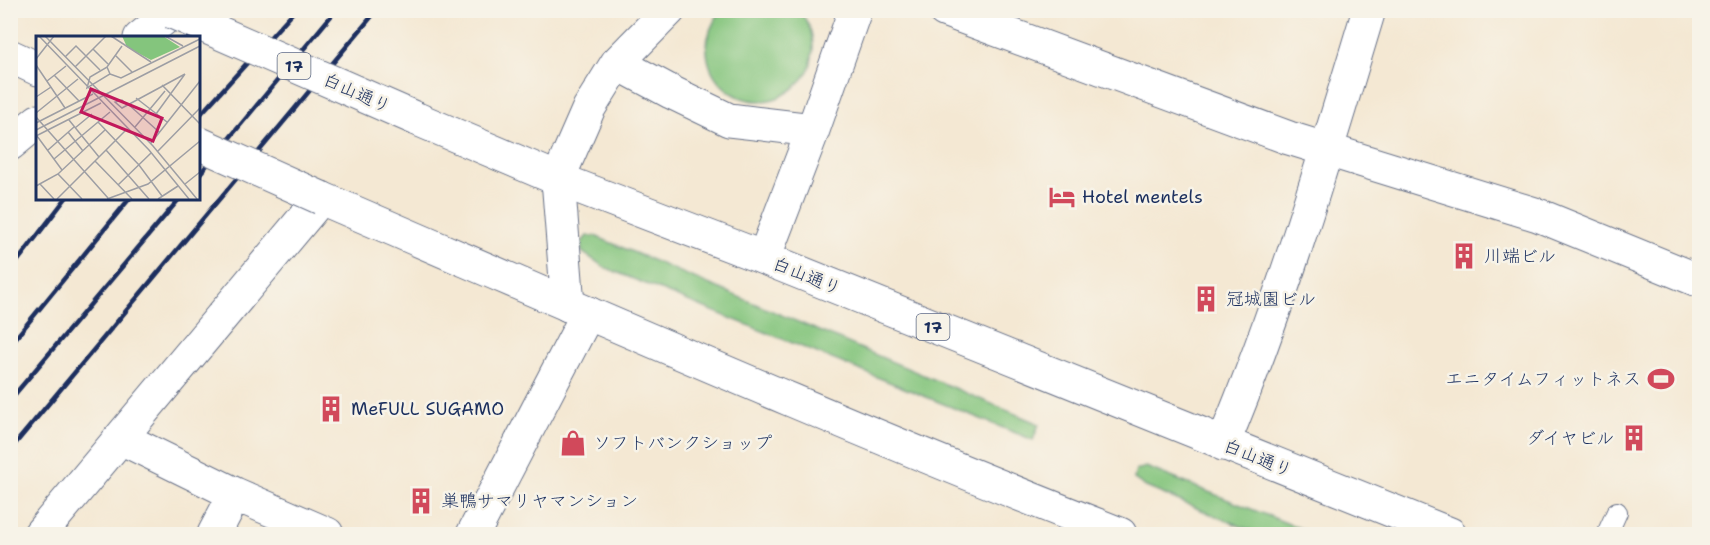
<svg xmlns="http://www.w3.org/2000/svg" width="1710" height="545" font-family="'Shantell Sans','Klee One',sans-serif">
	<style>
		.green { fill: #84c57d; stroke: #507a6e; stroke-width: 1.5 }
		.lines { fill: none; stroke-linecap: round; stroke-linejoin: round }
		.service-casing { stroke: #677087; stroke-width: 22 }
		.minor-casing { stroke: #677087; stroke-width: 35 }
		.trunk-casing { stroke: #677087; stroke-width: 35 }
		.service { stroke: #fff; stroke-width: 20 }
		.minor { stroke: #fff; stroke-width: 33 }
		.trunk { stroke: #fff; stroke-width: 33 }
		.rail { stroke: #1b2f5e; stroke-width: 4.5 }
		.trunk-bridge-casing { stroke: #677087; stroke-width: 35; stroke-linecap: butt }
		.trunk-bridge { stroke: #fff; stroke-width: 33 }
		.labels { text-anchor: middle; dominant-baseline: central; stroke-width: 5; stroke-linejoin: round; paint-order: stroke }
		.shield { fill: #f7f3e8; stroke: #5d6a87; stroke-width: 1.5 }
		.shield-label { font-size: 16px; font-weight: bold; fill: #1b2f5e }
		.street-label { font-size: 18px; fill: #1b2f5e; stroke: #f7f3e8 }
		.poi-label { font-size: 18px; fill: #1b2f5e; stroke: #f7f3e8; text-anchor: start }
		.inset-road { fill: none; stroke: #9d9ea4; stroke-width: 1.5 }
		.view { fill: #c2185b; fill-opacity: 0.15; stroke: #c2185b; stroke-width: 3 }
		.inset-edge { fill: none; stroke: #1b2f5e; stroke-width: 3 }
	</style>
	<rect width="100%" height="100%" fill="#f7f3e8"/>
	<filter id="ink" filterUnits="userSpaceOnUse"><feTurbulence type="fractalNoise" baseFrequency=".0167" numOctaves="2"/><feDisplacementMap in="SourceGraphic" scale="12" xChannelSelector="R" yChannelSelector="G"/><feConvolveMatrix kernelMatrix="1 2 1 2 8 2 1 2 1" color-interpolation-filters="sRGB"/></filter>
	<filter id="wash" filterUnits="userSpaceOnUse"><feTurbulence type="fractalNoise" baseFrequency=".008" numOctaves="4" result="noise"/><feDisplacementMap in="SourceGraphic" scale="24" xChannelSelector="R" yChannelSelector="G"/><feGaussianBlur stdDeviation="1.35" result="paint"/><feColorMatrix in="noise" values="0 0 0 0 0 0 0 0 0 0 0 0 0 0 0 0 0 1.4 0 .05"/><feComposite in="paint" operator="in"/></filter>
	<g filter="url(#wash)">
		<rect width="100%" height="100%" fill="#f4e8d3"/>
		<path class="green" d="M721,11H798C811,22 815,41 812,57C811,68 805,78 797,85C749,131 676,69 721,11Z
			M587,236H595L1039,424L1033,440L606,268L582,252L581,243Z
			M1146,467L1314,534H1259L1146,487L1134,479L1136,470Z"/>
	</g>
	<g filter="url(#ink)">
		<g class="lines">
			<g class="service-casing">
				<path id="service" d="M1607,534L1617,512"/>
			</g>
			<g class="minor-casing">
				<path id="minor" d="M669,10L617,63L671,92L729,120L813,130L855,10
					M944,10L1289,138L1538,215L1700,281
					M140,38L172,12
					M10,144L38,121
					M764,258L813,130
					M568,305L558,179L589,108L617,63
					M121,438L235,494L327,534
					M1223,444C1282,303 1325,156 1369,10
					M40,534L321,198
					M214,534L235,494
					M473,534L588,313"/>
			</g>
			<g class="trunk-casing">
				<path id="trunk" d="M10,56L38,69
					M417,119L558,179L764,258L1450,534
					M321,198C586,312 851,429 1120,534"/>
			</g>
			<use href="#service" class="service"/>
			<use href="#minor" class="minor"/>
			<use href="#trunk" class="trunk"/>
			<path class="rail" d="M188,38L208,10
				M198,117L295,10
				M198,176L336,10
				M10,271L66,198
				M10,345L130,198
				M10,400L180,198
				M10,450L377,10"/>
			<g class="trunk-bridge-casing">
				<path id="trunk-bridge" d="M172,12L417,119
					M198,143L321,198"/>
			</g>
			<use href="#trunk-bridge" class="trunk-bridge"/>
		</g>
	</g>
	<defs>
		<g id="hotel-bare" transform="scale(2.07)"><path d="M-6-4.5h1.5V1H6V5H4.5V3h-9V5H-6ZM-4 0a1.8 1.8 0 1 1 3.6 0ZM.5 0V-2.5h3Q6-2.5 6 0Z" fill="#d1495b" stroke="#f7f3e8" stroke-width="2.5" paint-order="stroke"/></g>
		<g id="building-bare" transform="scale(2.07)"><path d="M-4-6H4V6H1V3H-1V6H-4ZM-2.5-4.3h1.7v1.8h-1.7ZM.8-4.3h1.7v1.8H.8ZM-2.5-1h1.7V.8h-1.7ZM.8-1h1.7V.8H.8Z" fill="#d1495b" stroke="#f7f3e8" stroke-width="2.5" paint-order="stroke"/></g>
		<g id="stadium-bare" transform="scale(2.07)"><path d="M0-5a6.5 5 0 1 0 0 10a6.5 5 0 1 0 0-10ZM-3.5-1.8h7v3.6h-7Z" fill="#d1495b" stroke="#f7f3e8" stroke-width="2.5" paint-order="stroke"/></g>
		<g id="shop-bare" transform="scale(2.07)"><path d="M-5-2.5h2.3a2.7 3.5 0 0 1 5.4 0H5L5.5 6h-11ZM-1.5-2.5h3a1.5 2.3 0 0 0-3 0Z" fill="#d1495b" stroke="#f7f3e8" stroke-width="2.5" paint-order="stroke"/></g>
	</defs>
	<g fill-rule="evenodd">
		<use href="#hotel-bare" x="1062" y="197"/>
		<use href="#building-bare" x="1464" y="256"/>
		<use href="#building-bare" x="1206" y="299"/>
		<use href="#stadium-bare" x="1661" y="379"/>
		<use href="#building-bare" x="331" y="409"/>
		<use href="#building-bare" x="1634" y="438"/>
		<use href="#shop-bare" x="573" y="443"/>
		<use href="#building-bare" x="421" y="501"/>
	</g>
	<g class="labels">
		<g class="shield">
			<rect x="277.5" y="53" width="33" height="26" rx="4.5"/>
			<rect x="916.5" y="314" width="33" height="26" rx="4.5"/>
		</g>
		<g class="shield-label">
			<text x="294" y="66">17</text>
			<text x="933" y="327">17</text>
		</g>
		<g class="street-label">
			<text transform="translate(357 93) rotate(24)">白山通り</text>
			<text transform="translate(807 276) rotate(22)">白山通り</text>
			<text transform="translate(1258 458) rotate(22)">白山通り</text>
		</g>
		<g class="poi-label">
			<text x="1082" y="197">Hotel mentels</text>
			<text x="1484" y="256">川端ビル</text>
			<text x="1226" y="299">冠城園ビル</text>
			<text x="1641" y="379" text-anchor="end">エニタイムフィットネス</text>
			<text x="351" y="409">MeFULL SUGAMO</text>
			<text x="1614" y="438" text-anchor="end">ダイヤビル</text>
			<text x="593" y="443">ソフトバンクショップ</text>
			<text x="441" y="501">巣鴨サマリヤマンション</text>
		</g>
	</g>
	<g transform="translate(36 36)">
		<rect width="164" height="164" fill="#f4e8d3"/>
		<path d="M86,0H127L144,11L115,24L91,11Z" fill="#84c57d"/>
		<path class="inset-road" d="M3,0L113,114L153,163M9,0L117,110L161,163M75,0L115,26M129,0L147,10M57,13L72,28M79,19L96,36M29,21L40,10L64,34M0,23L18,0M0,29L29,72M39,31L70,0M71,31L74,38L51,52L54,41ZM71,31L86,10M74,38L85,42L164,3M18,39L43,65M11,45L30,30M126,49L164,88M0,61L15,51M100,62L131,86M90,68L86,64L79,66L86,72L149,38M92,68L123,96M0,77L42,43M120,78L149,38M0,81L72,162M33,84L63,121M62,86L103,129L126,160M0,87L57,58M99,91L129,55M39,92L56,78M0,94L164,10M32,96L47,115M0,100L65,67M1,100L26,134M115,107L164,45M12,114L38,91M70,114L113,163M121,116L164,72M18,123L74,76M59,125L96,163M22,138L46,163M4,148L18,163M149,148L164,136M82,149L115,117M0,150L22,138L69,94M21,163L91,93M71,163L112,148L164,105M122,163L142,150"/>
		<path class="view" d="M55,53L126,82L117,105L45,76Z"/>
		<rect width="164" height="164" class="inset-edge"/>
	</g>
	<rect width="1710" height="545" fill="none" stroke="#f7f3e8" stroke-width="36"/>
</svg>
